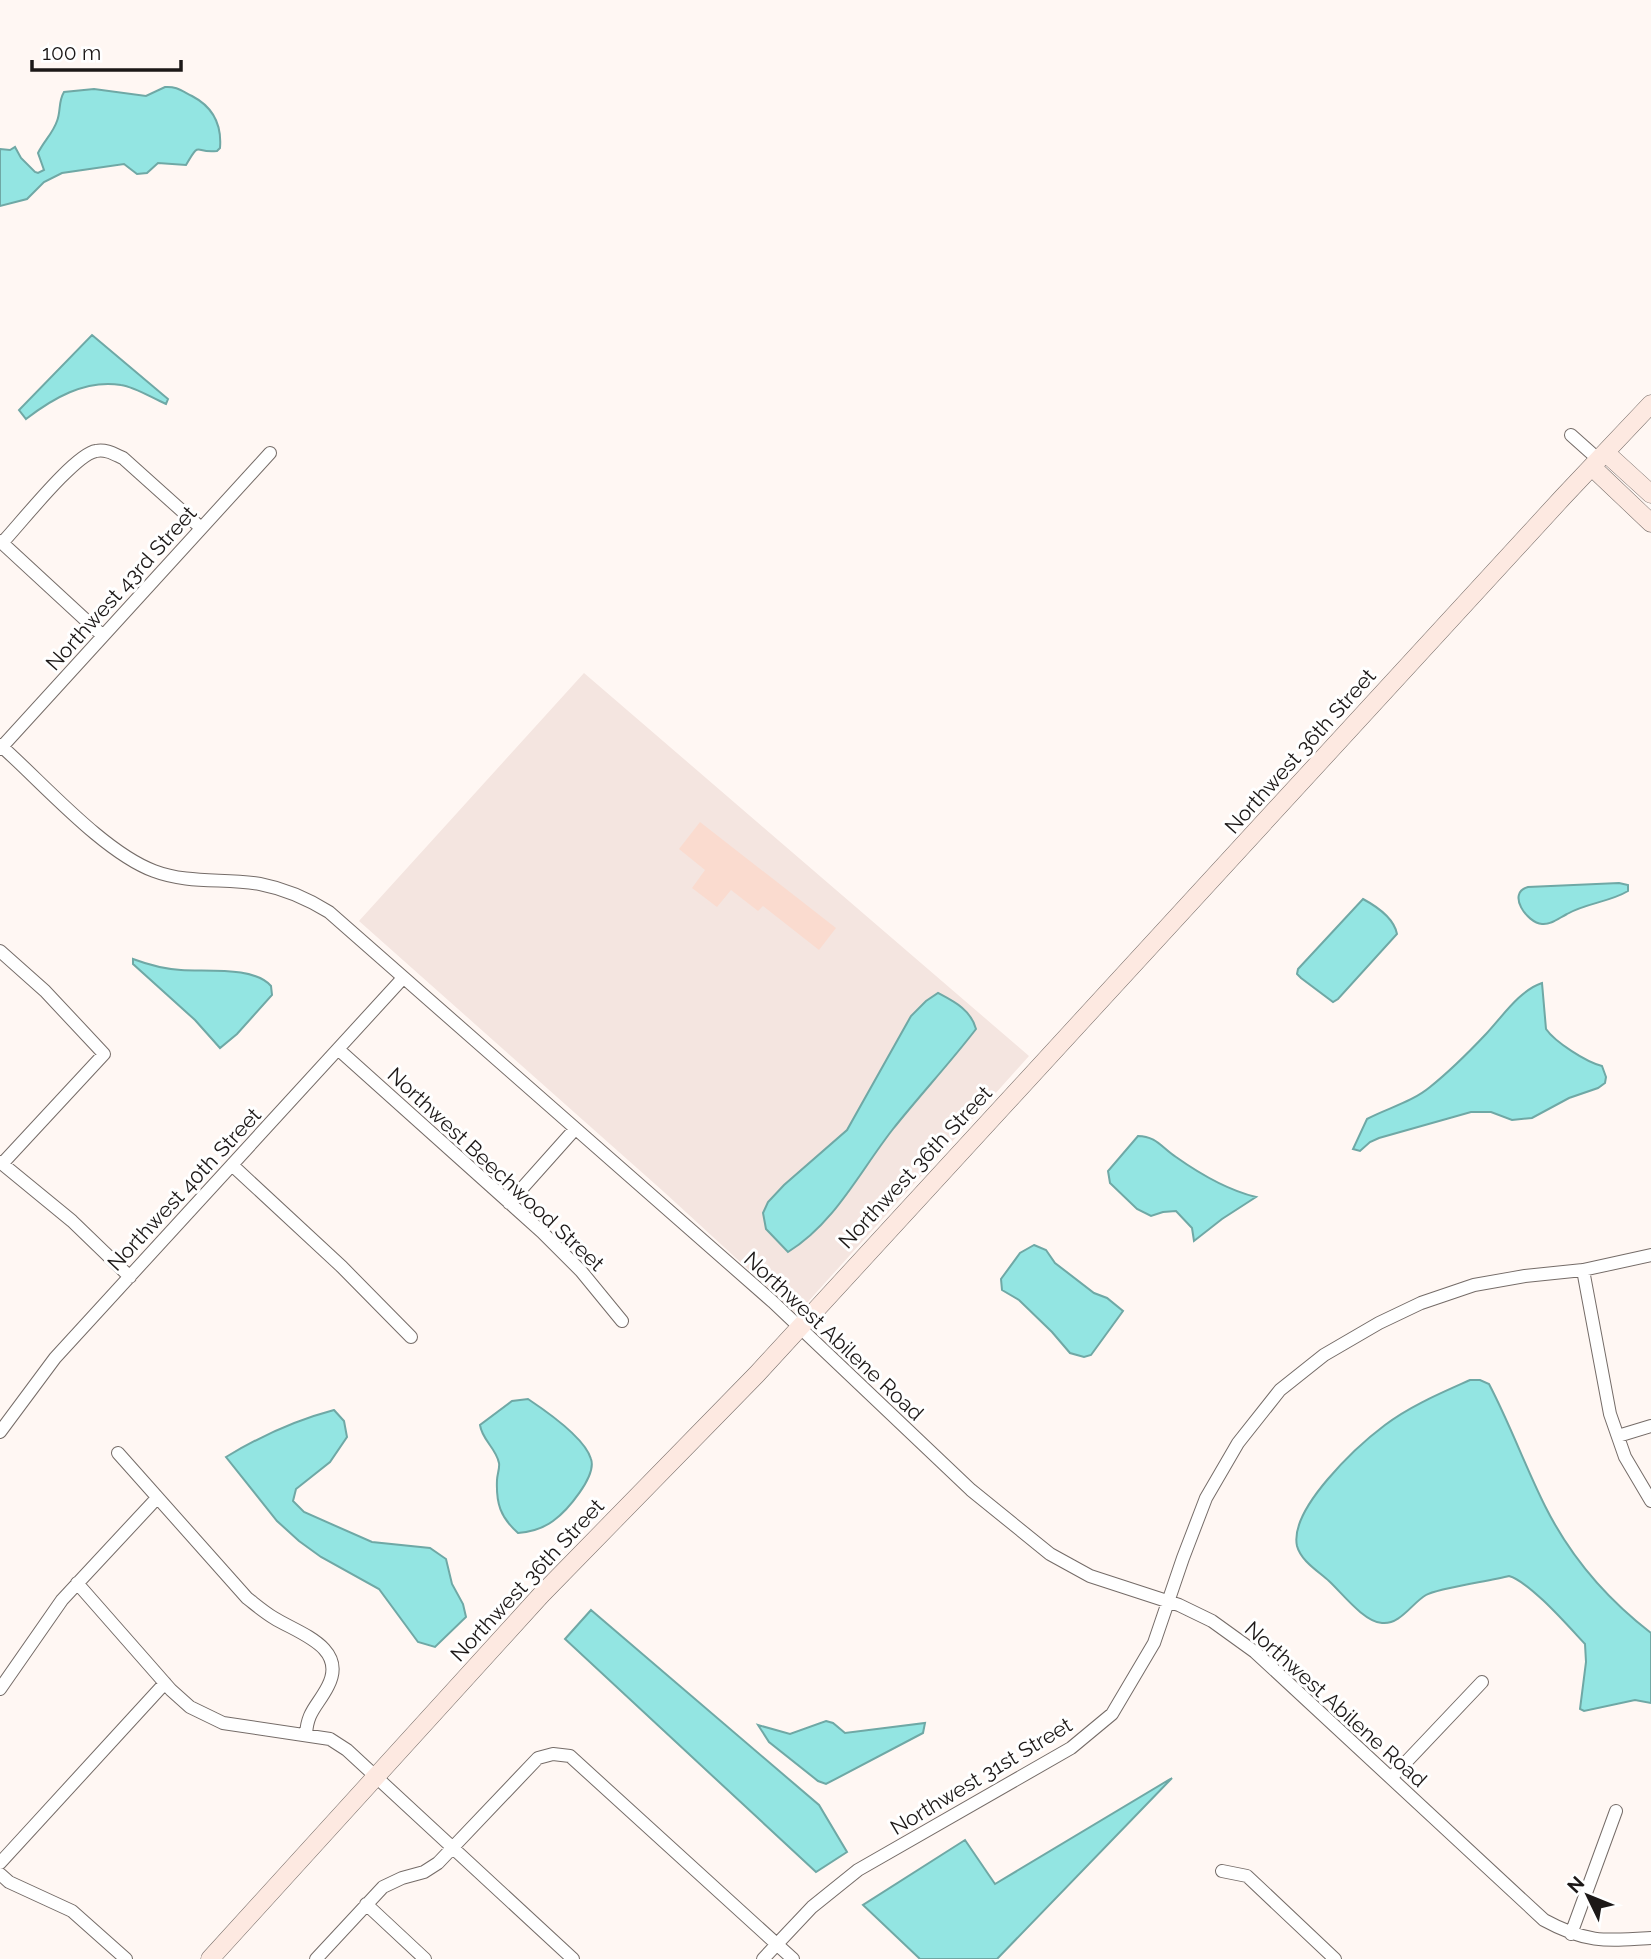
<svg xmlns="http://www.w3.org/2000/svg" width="1651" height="1959" font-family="Raleway,sans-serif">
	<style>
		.built { fill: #f4e5e0 }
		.green { fill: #fadbcf }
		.water { fill: #93e5e2; stroke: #6fa8a5; stroke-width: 2 }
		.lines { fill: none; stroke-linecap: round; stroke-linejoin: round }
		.street-casing { stroke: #756c68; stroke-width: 14 }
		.secondary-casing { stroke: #756c68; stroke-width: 19 }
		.street { stroke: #fff; stroke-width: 12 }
		.secondary { stroke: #fde9e1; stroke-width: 18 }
		.labels { text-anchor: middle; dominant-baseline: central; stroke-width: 6; stroke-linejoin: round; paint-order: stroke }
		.street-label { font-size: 21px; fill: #1c1817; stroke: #fff }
	</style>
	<rect width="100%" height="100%" fill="#fff7f3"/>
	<path class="built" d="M584,673L1029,1056L797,1314L664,1192L359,921Z"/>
	<path class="green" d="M700,822L836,928L819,950L763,906L758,911L731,890L717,907L692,888L705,870L679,849Z"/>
	<path class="water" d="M165,87C176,86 182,91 192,96C213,107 222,124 220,148L217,151C194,154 201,139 186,165L158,163L147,173L137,174L124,164L62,173L44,182L27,199L0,206V149L10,150L15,147L21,158L35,172L38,173L44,170L38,153C44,141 53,133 57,121C61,111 58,102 64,92L94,89L146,96Z
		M92,335L168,399L166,404C152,398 135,387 121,385C85,379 52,399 26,419L19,410Z
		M1619,883L1628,885V891C1610,902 1586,903 1567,914C1559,918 1551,925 1542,924C1527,923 1506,893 1528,887Z
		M1363,899C1376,906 1394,918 1397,934L1338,999L1333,1002L1301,978L1297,974L1298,969Z
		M133,959C149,965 165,969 181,970C205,972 254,966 271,986L272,995L237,1034L220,1048L195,1020L133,964Z
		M1542,983L1546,1029C1555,1042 1586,1062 1602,1066L1606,1077L1605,1083L1598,1088L1569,1098L1532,1118L1512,1120L1491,1112H1471L1379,1138L1370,1142L1360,1151L1353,1149L1367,1119C1388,1108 1412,1102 1430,1087C1450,1071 1469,1052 1486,1034C1502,1017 1520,990 1542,983Z
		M938,993C955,1002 971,1010 976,1029C950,1063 920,1095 893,1129C860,1171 835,1223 788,1252L766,1229L763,1213L768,1202L784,1185L847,1130L911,1016L926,1001Z
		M1138,1136C1156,1136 1162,1148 1176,1157C1200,1174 1227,1190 1256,1197L1222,1219L1194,1241L1192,1228L1176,1211L1163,1212L1151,1216L1137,1209L1110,1183L1108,1171Z
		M1034,1245L1046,1250L1055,1263L1094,1293L1107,1298L1123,1311L1091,1355L1084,1357L1070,1353L1052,1332L1019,1300L1002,1290L1001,1279L1020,1253Z
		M1470,1380H1480L1489,1384C1510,1424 1525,1466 1545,1506C1570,1556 1607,1599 1651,1633V1703L1635,1700L1584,1711L1580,1709L1586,1662L1585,1644C1569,1627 1530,1582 1509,1576C1491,1581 1438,1588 1426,1595C1412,1603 1400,1625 1382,1623C1364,1622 1342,1593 1329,1581C1318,1571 1301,1561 1297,1546C1289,1509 1357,1446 1385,1425C1410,1406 1441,1393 1470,1380Z
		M528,1399C546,1411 585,1438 591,1459C597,1476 567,1511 553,1521C542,1529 531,1532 518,1533C500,1517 496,1503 497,1480C497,1475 500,1468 499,1463C496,1448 482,1440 480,1425L512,1401Z
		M334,1410L344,1421L347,1437L330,1462L296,1489L293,1501L304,1512L372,1542L430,1548L446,1559L452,1584L463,1604L466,1617L435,1647L418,1642L379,1589L321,1557L299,1541L277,1521L226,1457C259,1437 296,1420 334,1410Z
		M591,1610L819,1805L847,1852L816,1872L565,1639Z
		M826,1721L833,1723L845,1733L925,1723L923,1733L826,1784L818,1781L769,1742L758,1725L790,1734Z
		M1172,1778L997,1959H920L863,1905L965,1840L995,1884Z"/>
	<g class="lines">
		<g class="street-casing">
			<path id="street" d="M1571,435L1599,460
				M0,541L103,636
				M2,543C20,524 75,454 96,451C106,449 114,454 123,458L201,528
				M0,745C42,782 103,852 154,871C188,884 225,878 260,884C286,889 308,899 329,912L773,1302L971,1490L1050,1554L1090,1576L1179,1605L1212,1621L1255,1652L1544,1920C1586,1943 1605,1941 1651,1938
				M0,749L270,453
				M0,951L45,991L104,1054L2,1164
				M339,1050L542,1232L581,1271L622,1321
				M0,1162L72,1221L130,1277
				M232,1165L342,1267L411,1337
				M509,1203L575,1129
				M1583,1270L1610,1414L1625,1457L1651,1501
				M0,1432L55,1358L403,978
				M1618,1436L1651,1426
				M118,1453L247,1598C256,1605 264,1612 274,1618C298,1633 348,1647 328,1686C318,1706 307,1711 306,1735
				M77,1583L171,1690L190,1707L223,1723L330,1739L347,1750L573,1959
				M0,1689L62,1600L157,1498
				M1391,1778L1482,1682
				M0,1863L165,1683
				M1222,1871L1247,1876L1335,1959
				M0,1874L9,1882L72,1911L126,1959
				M366,1904L425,1959
				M1571,1934L1616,1811
				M316,1959L383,1887L402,1878L424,1872L438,1863L538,1758L553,1754L570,1756L793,1959
				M763,1959L812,1907L858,1870L1071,1748L1112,1714L1154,1643L1183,1558L1206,1498L1238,1443L1280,1390L1324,1355L1379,1323L1421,1303L1474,1285L1525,1276L1583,1270L1651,1255"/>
		</g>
		<g class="secondary-casing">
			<path id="secondary" d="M1606,453L1651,494
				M1592,467L1651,523
				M210,1959L541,1595L757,1374L1563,497L1651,404"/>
		</g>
		<use href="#street" class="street"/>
		<use href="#secondary" class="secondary"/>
	</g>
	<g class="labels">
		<g class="street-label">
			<text transform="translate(121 588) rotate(-48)">Northwest 43rd Street</text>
			<text transform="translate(1300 751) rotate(-48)">Northwest 36th Street</text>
			<text transform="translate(915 1167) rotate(-47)">Northwest 36th Street</text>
			<text transform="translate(496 1169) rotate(43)">Northwest Beechwood Street</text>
			<text transform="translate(184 1189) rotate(-47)">Northwest 40th Street</text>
			<text transform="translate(834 1336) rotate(43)">Northwest Abilene Road</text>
			<text transform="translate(527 1580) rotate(-47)">Northwest 36th Street</text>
			<text transform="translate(1336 1704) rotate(42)">Northwest Abilene Road</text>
			<text transform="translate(981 1776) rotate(-31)">Northwest 31st Street</text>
		</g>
	</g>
	<g transform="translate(1588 1896) rotate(313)" stroke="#ffffff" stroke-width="5" paint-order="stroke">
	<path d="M0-5L12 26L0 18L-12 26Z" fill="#1c1817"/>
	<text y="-10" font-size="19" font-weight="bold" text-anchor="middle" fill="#1c1817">N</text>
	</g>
	<path d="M32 60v10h149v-10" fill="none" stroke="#1c1817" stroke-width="3.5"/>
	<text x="42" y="60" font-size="21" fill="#1c1817" stroke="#ffffff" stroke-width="5" paint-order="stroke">100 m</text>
</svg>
